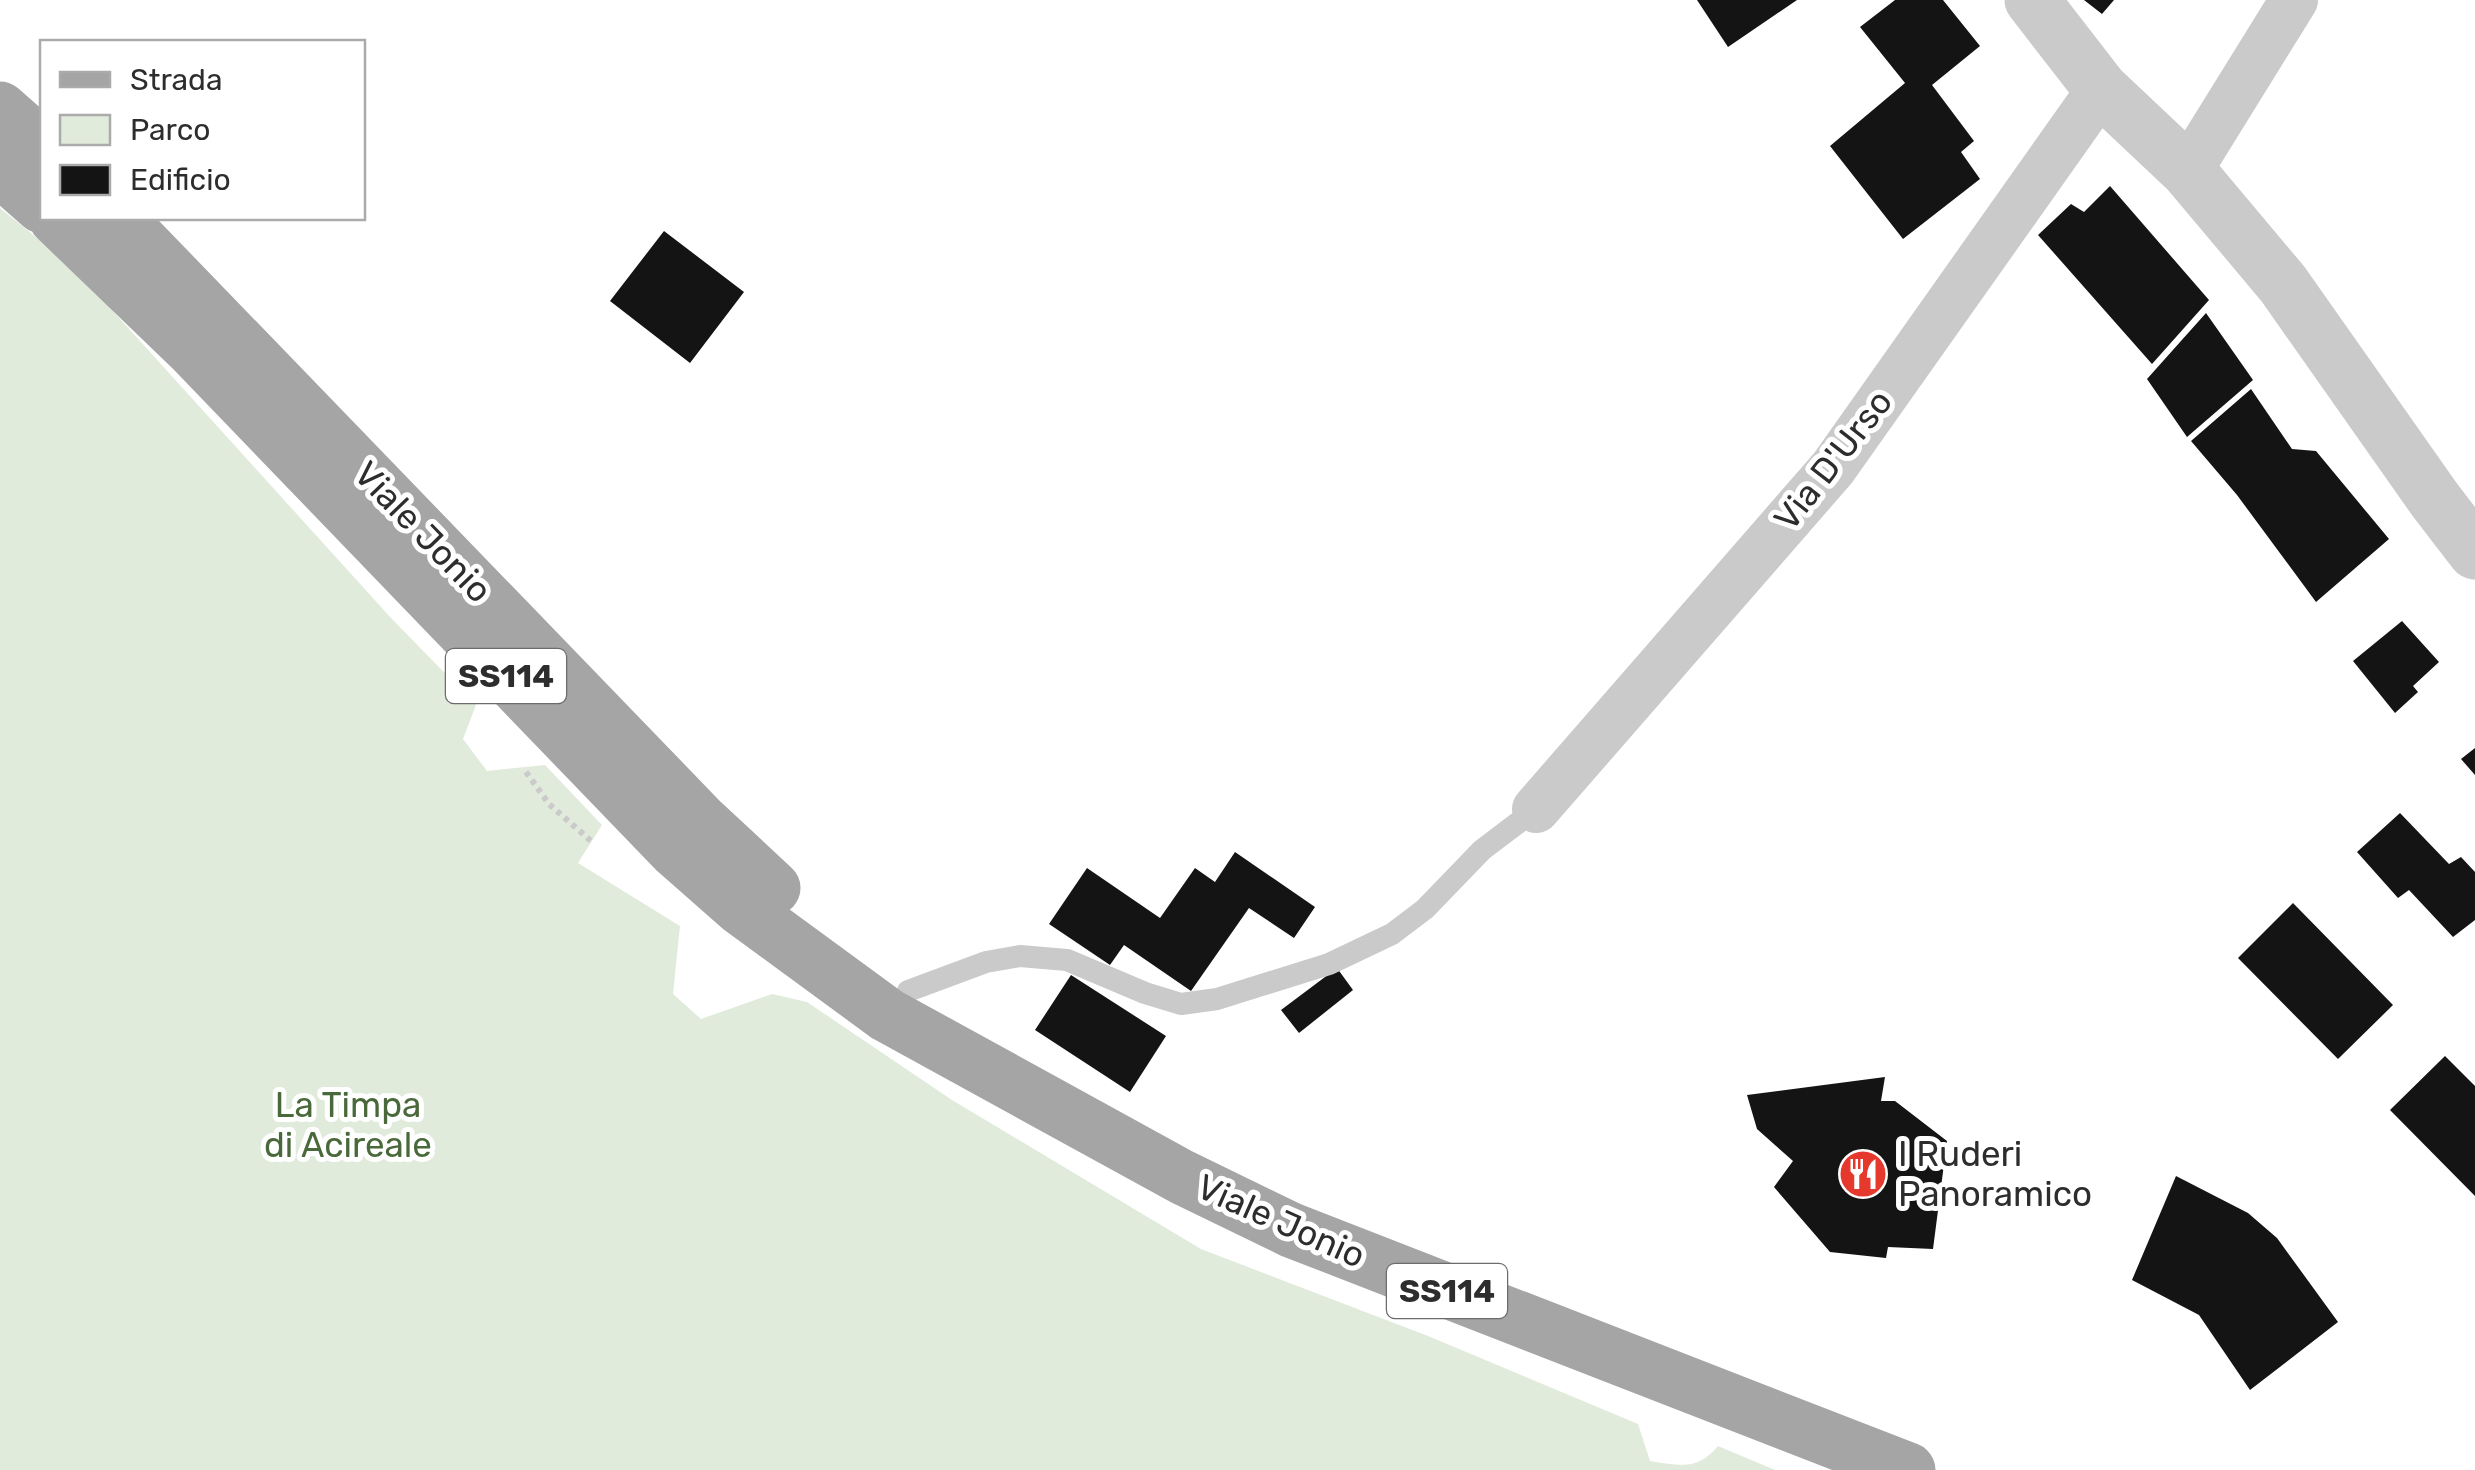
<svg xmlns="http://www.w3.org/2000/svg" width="2475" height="1470" font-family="Rubik,sans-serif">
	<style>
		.green { fill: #e1ebdb }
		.building { fill: #141414 }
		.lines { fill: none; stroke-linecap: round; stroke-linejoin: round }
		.path { stroke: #cacaca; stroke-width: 6; stroke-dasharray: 5 5; stroke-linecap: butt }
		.service { stroke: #cacaca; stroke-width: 22 }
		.minor { stroke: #cacaca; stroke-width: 48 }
		.tertiary { stroke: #cacaca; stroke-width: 55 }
		.primary { stroke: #a5a5a5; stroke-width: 55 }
		.labels { text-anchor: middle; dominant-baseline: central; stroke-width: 10; stroke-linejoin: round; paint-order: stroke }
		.shield { fill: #fff; stroke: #6c6c6c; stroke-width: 2.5 }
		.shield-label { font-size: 32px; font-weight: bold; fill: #2d2d2d }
		.street-label { font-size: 35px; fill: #2d2d2d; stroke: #fff }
		.park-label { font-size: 35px; fill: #4a693b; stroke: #fff }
		.poi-label { font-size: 35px; fill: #2d2d2d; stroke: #fff; text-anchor: start }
	</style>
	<rect width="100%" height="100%" fill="#fff"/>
	<path class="green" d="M0,208L73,267L391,618L476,705L463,739L487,771L545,765L602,825L578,863L680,926L673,994L701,1019L772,994L807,1002L952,1100L1201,1249L1428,1336L1638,1424L1650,1461C1682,1466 1698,1470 1718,1446L1775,1470H0Z"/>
	<path class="building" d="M1697,0H1797L1728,47Z
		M1895,0H1943L1980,46L1932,85L1974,141L1961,152L1980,179L1903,239L1830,146L1905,83L1860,27Z
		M2084,0H2114L2102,14Z
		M2110,186L2209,300L2152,364L2038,235L2071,204L2084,212Z
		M664,231L744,292L690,363L610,301Z
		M2206,313L2253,380L2187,437L2147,379Z
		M2251,389L2292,449L2316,451L2389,539L2316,602L2237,495L2191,441Z
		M2402,621L2439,662L2413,686L2418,692L2395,713L2353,661Z
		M2475,748V775L2461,759Z
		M2400,813L2449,864L2461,857L2475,872V920L2453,937L2409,890L2398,898L2357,852Z
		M1235,852L1315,907L1294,938L1249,908L1191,991L1124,945L1110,965L1049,924L1087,868L1160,918L1195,868L1215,882Z
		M2293,903L2393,1005L2338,1059L2238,958Z
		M1337,968L1353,990L1299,1033L1281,1010Z
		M1071,975L1166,1036L1130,1092L1035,1030Z
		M2445,1056L2475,1086V1196L2390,1110Z
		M1885,1077L1881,1101H1895L1947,1141L1933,1249L1888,1247L1886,1258L1830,1252L1774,1187L1793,1161L1757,1129L1747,1095Z
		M2176,1176L2248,1213L2277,1238L2338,1322L2250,1390L2199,1315L2132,1280Z"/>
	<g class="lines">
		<path class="path" d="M526,772L549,804L591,841"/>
		<path class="service" d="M908,991L986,962L1020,956L1067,960L1145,993L1181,1004L1217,999L1329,964L1392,934L1425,909L1482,850L1536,809"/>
		<path class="minor" d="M2188,171L2294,0
			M1536,809L1833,468L2101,89"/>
		<path class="tertiary" d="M2032,0L2101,89L2188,171L2283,284L2435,500L2475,552"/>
		<path class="primary" d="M0,109L42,146
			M0,169L42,206
			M56,218L192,349L674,849L741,908L887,1015L1182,1177L1291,1230L1908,1470
			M118,218L700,820L773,888"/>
	</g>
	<defs>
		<g id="restaurant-disc" transform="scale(2.5)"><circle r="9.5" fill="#e6392e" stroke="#fff"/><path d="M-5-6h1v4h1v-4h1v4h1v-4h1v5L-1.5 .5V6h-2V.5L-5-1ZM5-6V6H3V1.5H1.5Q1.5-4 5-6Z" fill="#fff"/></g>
	</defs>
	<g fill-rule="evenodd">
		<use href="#restaurant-disc" x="1863" y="1174"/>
	</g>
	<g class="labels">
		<g class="shield">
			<rect x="446" y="649" width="120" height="54" rx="8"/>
			<rect x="1387" y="1264" width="120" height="54" rx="8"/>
		</g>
		<g class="shield-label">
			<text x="506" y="676">SS114</text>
			<text x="1447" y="1291">SS114</text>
		</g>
		<g class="street-label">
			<text transform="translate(1833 460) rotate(-52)">Via D'Urso</text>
			<text transform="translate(423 532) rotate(46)">Viale Jonio</text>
			<text transform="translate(1281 1221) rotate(24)">Viale Jonio</text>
		</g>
		<g class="park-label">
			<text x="348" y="1105">La Timpa<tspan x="348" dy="40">di Acireale</tspan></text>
		</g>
		<g class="poi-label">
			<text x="1898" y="1154">I Ruderi<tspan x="1898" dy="40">Panoramico</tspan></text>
		</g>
	</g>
	<rect x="40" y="40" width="325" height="180" fill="#ffffff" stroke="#ababab" stroke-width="2.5"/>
	<rect x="60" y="72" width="50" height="15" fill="#a5a5a5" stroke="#ababab" stroke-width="2.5"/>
	<text x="130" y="90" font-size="30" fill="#2d2d2d">Strada</text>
	<rect x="60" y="115" width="50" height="30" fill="#e1ebdb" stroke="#ababab" stroke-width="2.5"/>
	<text x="130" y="140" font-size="30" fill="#2d2d2d">Parco</text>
	<rect x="60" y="165" width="50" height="30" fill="#141414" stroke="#ababab" stroke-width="2.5"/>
	<text x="130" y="190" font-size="30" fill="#2d2d2d">Edificio</text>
</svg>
